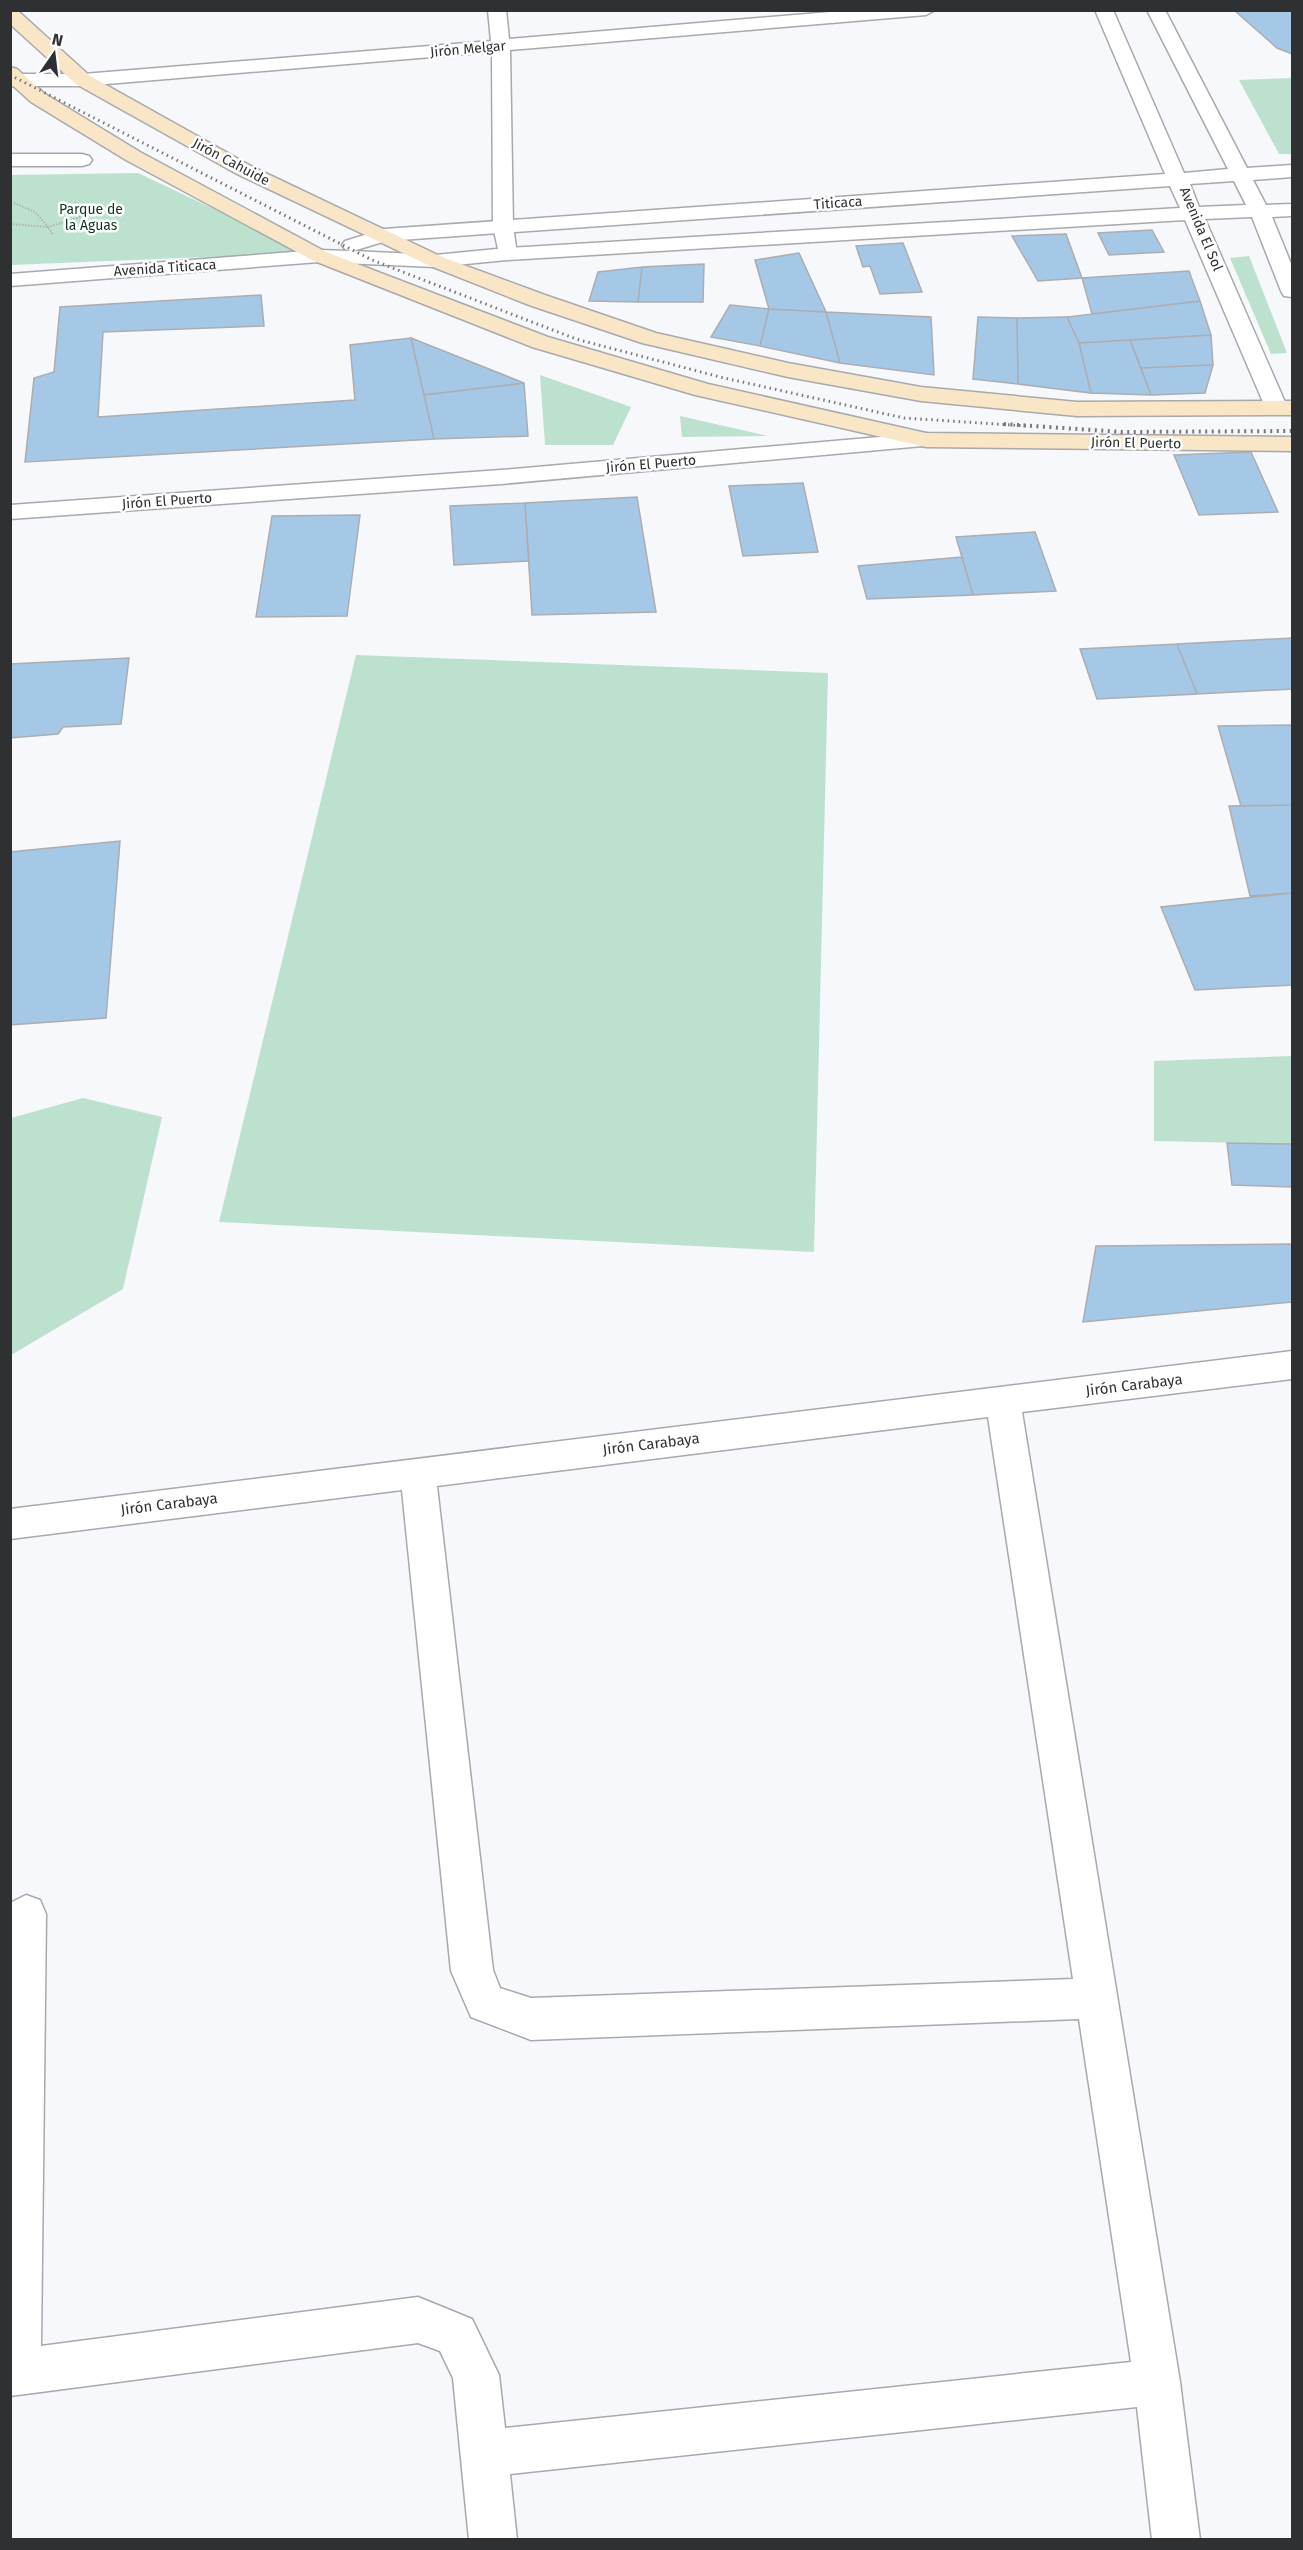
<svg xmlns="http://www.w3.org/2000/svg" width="1303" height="2550" font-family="'Fira Sans',sans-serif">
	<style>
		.green { fill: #bce1ce }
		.building { fill: #a6c8e7; stroke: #abadb0; stroke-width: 1.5 }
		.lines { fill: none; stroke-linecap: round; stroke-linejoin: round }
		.pedestrian-casing { stroke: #a7a9ac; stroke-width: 3 }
		.minor-casing { stroke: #a7a9ac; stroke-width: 3 }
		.tertiary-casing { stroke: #a7a9ac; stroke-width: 3 }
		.secondary-casing { stroke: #a7a9ac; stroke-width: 3 }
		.path { stroke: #b1b3b5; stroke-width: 2; stroke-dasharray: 1.5 1.5; stroke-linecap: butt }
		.pedestrian { fill: #fff; fill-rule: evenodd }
		.minor { fill: #fff; fill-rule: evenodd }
		.tertiary { fill: #fff; fill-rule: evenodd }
		.secondary { fill: #f9e6c6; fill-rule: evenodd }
		.rail-far1 { stroke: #77787a; stroke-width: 3; stroke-dasharray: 1.5 4; stroke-linecap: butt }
		.rail { stroke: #77787a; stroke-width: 4; stroke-dasharray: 2 4.5; stroke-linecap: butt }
		.labels { text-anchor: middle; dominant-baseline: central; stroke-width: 5; stroke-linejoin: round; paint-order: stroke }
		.far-street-label { font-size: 14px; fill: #2f3031; stroke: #fff }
		.far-park-label { font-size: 14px; fill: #0d3323; stroke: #fff }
		.street-label { font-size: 15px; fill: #2f3031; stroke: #fff }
	</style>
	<rect width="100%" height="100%" fill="#f6f8fb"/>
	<path class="green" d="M1292,78V154H1279L1239,80Z
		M138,173L307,253L11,265L10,175Z
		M1249,256L1287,353L1271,354L1230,258Z
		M540,375L631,407L613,445H545Z
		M680,416L768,436L682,437Z
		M356,655L828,673L814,1252L219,1222Z
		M1292,1056V1144L1154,1141V1061Z
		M83,1098L162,1117L123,1289L11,1355V1118Z"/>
	<path class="building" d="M1234,10H1292V54L1277,48Z
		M1152,230L1164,252L1109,255L1098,233Z
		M1066,234L1082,278L1038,281L1012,236Z
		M903,243L922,292L880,294L870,266L863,267L856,246Z
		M799,253L826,312L769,309L755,260Z
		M704,264L703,302H638L642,267Z
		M642,267L638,302L589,301L598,272Z
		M1189,271L1200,301L1092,314L1082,278Z
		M261,295L264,326L103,332L98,417L355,400L350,345L411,338L434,439L25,462L34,378L54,372L60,307Z
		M1200,301L1211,335L1079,343L1067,317Z
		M730,305L769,309L760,346L711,337Z
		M769,309L826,312L840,363L760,346Z
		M826,312L931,317L934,375L840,363Z
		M978,317L1017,318L1018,384L973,379Z
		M1067,317L1079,343L1091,393L1018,384L1017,318Z
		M1211,335L1213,365L1141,368L1130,340Z
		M411,338L524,383L424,395Z
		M1130,340L1151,395L1091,393L1079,343Z
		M1213,365L1205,393L1151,395L1141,368Z
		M524,383L528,436L434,439L424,395Z
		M1251,452L1278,512L1199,515L1174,455Z
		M803,483L818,552L743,556L729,486Z
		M637,497L656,612L532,615L525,503Z
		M525,503L529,561L454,565L450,506Z
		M360,515L347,616L256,617L272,516Z
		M1035,532L1056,591L973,595L956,537Z
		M962,557L973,595L867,599L858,566Z
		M1292,638V689L1197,694L1177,644Z
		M1177,644L1197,694L1097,699L1080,649Z
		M129,658L121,724L63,727L58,734L10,738V664Z
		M1292,725V805L1241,806L1218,726Z
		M1292,805V893L1250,896L1229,806Z
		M120,841L106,1018L10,1025V852Z
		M1292,893V985L1195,990L1161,907Z
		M1227,1143L1292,1144V1187L1232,1185Z
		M1292,1244V1302L1083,1322L1096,1246Z"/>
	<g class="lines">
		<g class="pedestrian-casing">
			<path id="pedestrian" d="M10,154H82L89,156L92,160L89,164L82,166H10Z"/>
		</g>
		<g class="minor-casing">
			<path id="minor" d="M488,10H506L509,39L854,10H935L926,15L510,50L513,226L517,254L514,258H500L493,226L492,52L83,86L74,80L83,74L491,41Z
				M1292,1351V1379L1022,1412L1180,2382L1200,2540H1152L1137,2407L510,2474L517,2540H469L453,2378L440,2351L418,2343L10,2396V1903L26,1895L40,1900L46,1914L41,2346L418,2297L472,2319L499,2375L505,2428L1131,2362L1079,2019L531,2040L471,2017L451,1971L402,1490L10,1539V1509ZM988,1417L1073,1979L531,1998L500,1988L493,1970L437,1486Z"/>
		</g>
		<g class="tertiary-casing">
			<path id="tertiary" d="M1095,10H1113L1184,173L1228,169L1147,10H1165L1247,168L1292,165V177L1253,180L1266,205L1292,204V216L1272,217L1292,266V297L1284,296L1281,291L1252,217L1205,219L1288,409L1285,414H1269L1266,409L1185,220L507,260L435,267L319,262L10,286V274L319,250L351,251L345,249L342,245L345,241L384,229L1165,174ZM1234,181L1246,205L1199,207L1190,184ZM1170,186L1180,208L507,248L435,255L353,251L386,241Z
				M10,74H83L92,80L83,86H10Z
				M926,433L934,435L938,440L934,445L501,484L10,519V505L501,470Z"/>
		</g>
		<g class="secondary-casing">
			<path id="secondary" d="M10,10H17L90,76L251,166L442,257L545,295L656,333L788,363L921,387L1077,402L1292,401V415L1077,416L921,401L788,377L642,343L529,305L428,265L237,174L76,84L10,24Z
				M10,67L17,69L45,94L140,152L326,252L548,337L708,384L926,433L1292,437V451L926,447L695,395L532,347L312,260L126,160L31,102L10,83Z"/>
		</g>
		<path class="path" d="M14,203L35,212L48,227L87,215L74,202
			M10,224L48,227L53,235"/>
		<use href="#pedestrian" class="pedestrian"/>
		<use href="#minor" class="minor"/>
		<use href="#tertiary" class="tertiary"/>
		<use href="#secondary" class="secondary"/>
		<path class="rail-far1" d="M10,75L372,260L576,339L720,377L904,418L1027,426"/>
		<path class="rail" d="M1004,424L1122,432L1292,431"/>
	</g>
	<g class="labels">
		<g class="far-street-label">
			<text transform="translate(468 49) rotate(-5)">Jirón Melgar</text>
			<text transform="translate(231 162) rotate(28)">Jirón Cahuide</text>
			<text transform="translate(838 203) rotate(-4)">Titicaca</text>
			<text transform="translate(1201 229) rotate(67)">Avenida El Sol</text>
			<text transform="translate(165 268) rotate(-4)">Avenida Titicaca</text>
			<text transform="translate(1136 443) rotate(1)">Jirón El Puerto</text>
			<text transform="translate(651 464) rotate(-5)">Jirón El Puerto</text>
			<text transform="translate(167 501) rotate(-4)">Jirón El Puerto</text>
		</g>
		<g class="far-park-label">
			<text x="91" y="209">Parque de<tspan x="91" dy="16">la Aguas</tspan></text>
		</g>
		<g class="street-label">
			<text transform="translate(1134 1385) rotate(-7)">Jirón Carabaya</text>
			<text transform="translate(651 1444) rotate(-7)">Jirón Carabaya</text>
			<text transform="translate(169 1504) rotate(-7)">Jirón Carabaya</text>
		</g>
	</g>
	<rect width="1303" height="2550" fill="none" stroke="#2f3031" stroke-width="24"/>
	<g transform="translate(54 54) rotate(14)" stroke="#ffffff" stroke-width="4.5" paint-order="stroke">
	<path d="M0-4.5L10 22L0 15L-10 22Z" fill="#2f3031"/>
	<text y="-9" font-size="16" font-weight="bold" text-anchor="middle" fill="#2f3031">N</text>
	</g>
</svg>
